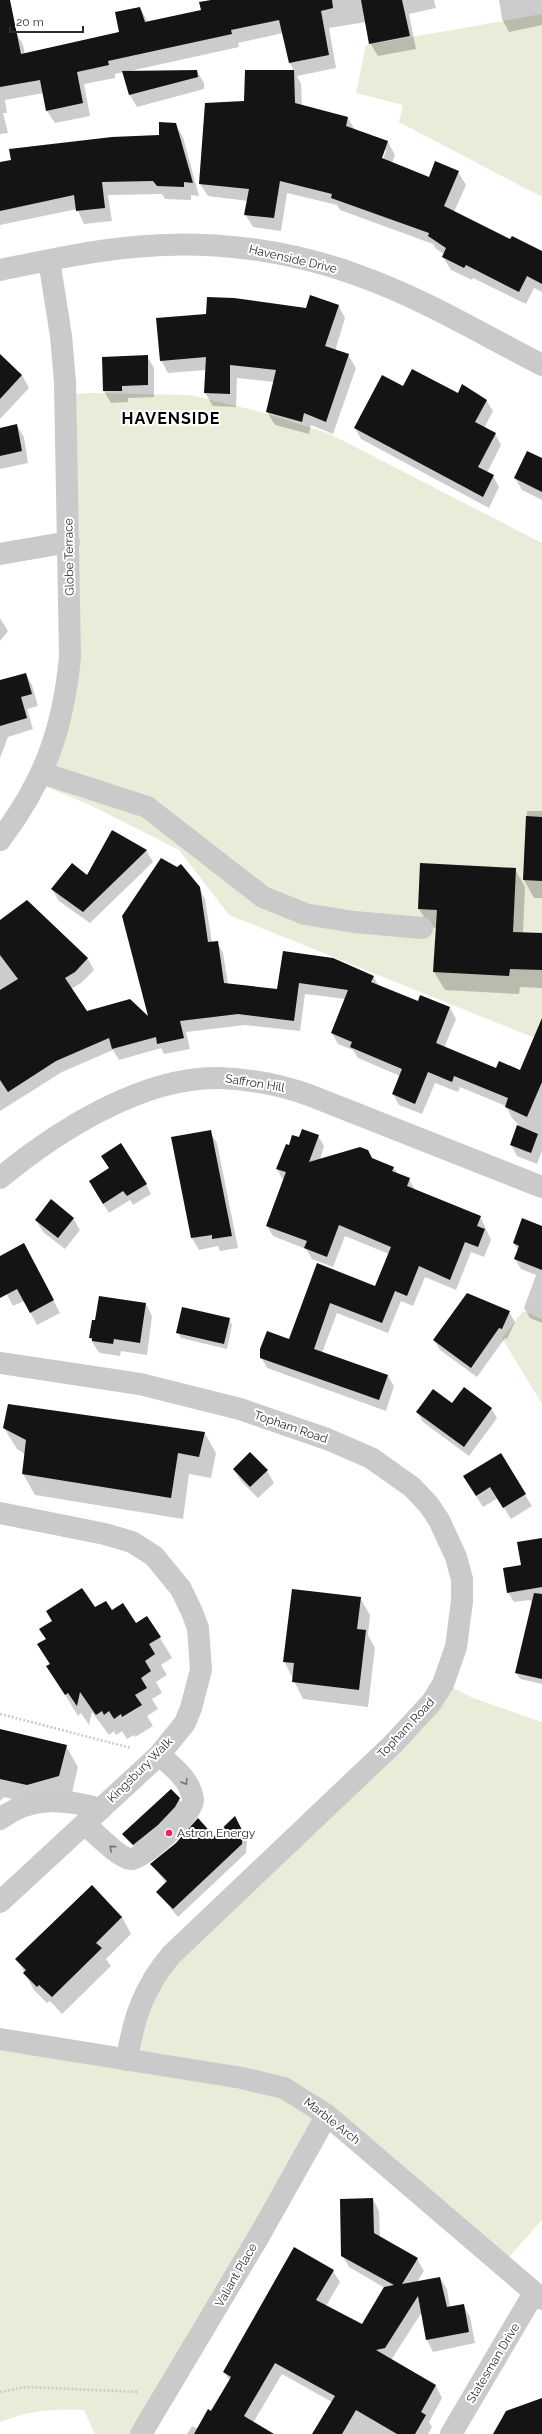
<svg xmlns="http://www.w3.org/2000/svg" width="542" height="2434" font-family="Raleway,sans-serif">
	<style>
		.green { fill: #e8ecd8 }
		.shadow { fill: #0003; fill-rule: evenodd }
		.building { fill: #141414 }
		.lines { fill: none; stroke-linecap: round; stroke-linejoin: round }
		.path { stroke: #cacaca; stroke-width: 2.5; stroke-dasharray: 2 2; stroke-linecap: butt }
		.minor { stroke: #cacaca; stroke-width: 22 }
		.oneway { stroke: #747474 }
		.poi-dot { fill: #f71c63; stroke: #fff; stroke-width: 1.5 }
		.labels { text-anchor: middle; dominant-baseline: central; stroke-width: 4; stroke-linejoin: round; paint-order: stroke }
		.street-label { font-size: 12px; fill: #2d2d2d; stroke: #fff }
		.poi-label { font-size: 12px; fill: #2d2d2d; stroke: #fff; text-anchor: start }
		.district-label { font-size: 16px; font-weight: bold; letter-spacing: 1px; fill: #000; stroke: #fff }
	</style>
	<rect width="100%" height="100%" fill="#fff"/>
	<path class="green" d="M542,14V197L399,122L403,105L356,93L366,45Z
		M90,393L190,395L261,412L330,434L542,543V1041L229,915L179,850L90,805L37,783L66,694L65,395Z
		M523,1311L542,1319V1404L502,1338Z
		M443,1683L473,1698L542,1722V2220L503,2264L328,2115L142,2434H95L84,2410C52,2409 30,2410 0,2422V2038L125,2059L144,1994Z"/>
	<path class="shadow" d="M215,0H434L436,8L409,14L416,49L378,56L370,43L366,22L329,28L336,68L297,76L301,84L302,106L348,118L355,130L388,142L395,155L392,163L430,178L458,172L466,185L454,212L511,240L542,252V292L534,288L526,304L473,278L472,280L451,270L443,257L444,254L436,249L433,244L340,210L337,205L287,193L281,231L253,227L245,214L248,201L208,196L200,184L245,102L246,71H294L290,63L283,33L238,43L239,47L130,71H197L204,83V89L137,107L130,95L124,72L115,74V78L84,84L90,116L55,123L47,111L44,93L5,100L7,113H3L8,133L0,134V36L16,32L23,45L25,54L120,33L140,8L148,22L202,11ZM384,150H386L382,163L380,162Z
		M499,0H542V25L509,32L502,19Z
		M175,124L183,137L199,196L191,195V200L165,199L162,194L108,195L112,221L84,224L77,209L0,225V163L160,136Z
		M338,305L345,318L335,351L348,355L356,368L333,434L311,425L309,434L275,425L267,412L274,382L237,378L236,407L213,406L205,393L206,370L168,373L161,360L306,309Z
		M147,356L154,368V397L128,398V402L111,403L104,391Z
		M0,362L22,375L29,388L0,419Z
		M403,388L458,394L486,400L493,411L484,428L495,434L501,445L487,473L493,476L499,487L489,508L361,439L355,428Z
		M17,426L24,437L28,463L0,469V429Z
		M542,460V500L522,490L515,478Z
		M0,618L8,631L0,641Z
		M26,674L32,685L38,706L27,709L33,729L8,737L0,758V681Z
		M527,811H542V898H534L524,880Z
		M146,850L153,862L90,923L59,901L52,889Z
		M421,864L515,869L525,887L523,933L542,934V988L520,987L519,994L445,990L434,972L437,928L430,927L419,909Z
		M199,888L205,899L212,943L217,942L223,953L228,984L278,990L284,952L373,976L379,986L419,1002L421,996L450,1008L456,1019L444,1048L496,1069L520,1071L542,1047V1151L537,1164L517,1156L511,1145L519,1125L512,1118L506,1106L460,1087L458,1092L435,1083L422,1114L399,1105L393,1094L400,1076L358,1058L353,1050L338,1044L332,1033L346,999L305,994L300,1031L245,1025L186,1032L190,1049L164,1054L161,1048L119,1060L113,1050L62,1072L0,1111V922L27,901L88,959L94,970L81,983L71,989L86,1012L150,1019Z
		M210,1132L217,1143L238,1248L220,1251L218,1246L199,1250L192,1238Z
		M318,1136L324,1146L320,1160L372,1159L393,1167L398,1174L409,1179L415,1190L480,1216L491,1240L484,1257L471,1252L456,1290L425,1277L413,1306L401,1301L388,1333L337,1313L322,1353L388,1376L394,1386L386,1411L267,1368L261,1357L290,1340L318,1265L376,1287L389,1254L345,1236L333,1267L312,1259L306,1249L273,1236L267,1226L283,1180L277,1169L290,1146L300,1138Z
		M146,1184L151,1194L133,1205L130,1200L109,1213L95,1191Z
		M73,1218L80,1230L65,1249L43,1232L36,1220Z
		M542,1227V1323L530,1318L524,1308L536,1275L521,1269L515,1259L518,1251L514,1243Z
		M30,1256L60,1313L37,1325L24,1301L13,1306L0,1282V1257Z
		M146,1304L152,1316L147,1355L121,1351L120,1356L100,1353L97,1350L90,1338Z
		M509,1312L515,1322L507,1339L505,1338L477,1377L440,1350L434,1340Z
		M229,1319L232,1325L227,1349L181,1338L178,1333Z
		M452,1405L491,1408L497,1418L469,1456L423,1422L417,1412Z
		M4,1428L204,1432L216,1453L211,1478L189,1474L183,1519L35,1495L23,1474L25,1454L17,1449Z
		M500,1455L532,1506L511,1519L498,1498L483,1507L471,1488Z
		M234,1470L267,1471L274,1483L258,1498L241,1481Z
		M542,1539V1602L533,1604L530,1600L514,1602L508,1592L522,1566Z
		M360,1598L370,1615L368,1635L375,1648L368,1707L303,1699L284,1661Z
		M95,1609L112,1612L160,1638L172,1658L161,1665L167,1675L156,1682L162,1693L152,1699L158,1709L147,1716L153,1726L135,1737L134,1735L127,1739L122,1731L116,1735L114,1731L109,1735L92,1712L89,1725L81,1713L78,1716L48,1667L50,1665L38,1644Z
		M542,1632V1684L520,1679L516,1673Z
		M0,1730L66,1746L78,1767L71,1797L39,1806L4,1797L0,1801Z
		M179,1799L183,1805L137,1850L124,1834Z
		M234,1818L247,1841L246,1853L178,1917L157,1892L166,1883L152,1864L214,1837Z
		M122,1917L131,1934L106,1959L111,1966L62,2014L50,2001L47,2003L34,1990L17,1959Z
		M373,2199L379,2211L380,2238L417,2259L424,2271L417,2282L440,2278L447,2289L450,2308L463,2305L470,2317L475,2343L433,2352L427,2340L422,2312L391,2360L436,2386L442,2398L429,2422L432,2427L428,2434H313L332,2402L282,2374L253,2423L272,2434H187L192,2426L198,2429L230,2381L224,2372L333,2271L340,2282L326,2306L363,2325L385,2288L349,2267L342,2255Z"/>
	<path class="building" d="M0,0H10L21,54L119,32L115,12L140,7L145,22L201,10L199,2L211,0H332L333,8L321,11L329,55L289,63L279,20L231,30L232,34L108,61L109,65L77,72L83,103L46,111L40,80L0,87Z
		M361,0H402L410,36L369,44Z
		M197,70L198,77L129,95L122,71Z
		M245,70H294L295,103L348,117L346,126L388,141L382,158L429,177L435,161L459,171L444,206L510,239L512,236L542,251V284L527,276L519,292L466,265L464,268L442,257L446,248L428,236L429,233L331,198L332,194L280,181L274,218L244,215L249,189L199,184L205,103L244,101Z
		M159,122L176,123L193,183L184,182V187L157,186L153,181L102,182L105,208L76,211L74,195L0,211V162L11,160L9,149L112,137L159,135Z
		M310,295L339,305L325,346L349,354L326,422L304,413L302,422L266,412L276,370L230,365V394L204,393L206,357L160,361L156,318L206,314L207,297L234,298L306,308Z
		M0,354L22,375L0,399Z
		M148,355V385L122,386V391H103L102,357Z
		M412,369L458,393L462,384L487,400L475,422L496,433L478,467L494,475L483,497L354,428L382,375L403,386Z
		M17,424L22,451L0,456V428Z
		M527,451L542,458V492L514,478Z
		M26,673L32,694L21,697L27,718L0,726V680Z
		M526,816L542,817V881L523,880Z
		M112,830L147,850L83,912L51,889L72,863L87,875Z
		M161,858L177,867L181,864L200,887L208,942L218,941L224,983L277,989L283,951L333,958L374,976L371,982L418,1001L420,995L450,1007L436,1043L496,1068L499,1061L520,1070L542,1018V1082L527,1117L505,1107L508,1098L454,1076L452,1082L428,1072L415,1104L392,1094L402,1069L350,1047L352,1042L331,1033L348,990L299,983L294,1021L238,1014L180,1021L184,1038L157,1044L156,1037L112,1049L109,1038L56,1061L8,1092L0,1080V990L18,979L0,955V920L27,900L88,958L75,972L65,978L87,1011L130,999L148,1016L122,916Z
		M420,863L516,868L513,932L542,933V970L510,969L509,976L433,972L437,910L418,909Z
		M517,1125L538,1134L531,1153L510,1145Z
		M302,1129L319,1135L309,1162L360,1147L368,1150L372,1158L394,1167L392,1171L410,1178L407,1186L481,1216L477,1226L485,1229L478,1247L465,1242L450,1280L419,1266L407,1296L395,1291L382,1323L330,1303L314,1349L388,1375L379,1400L260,1358V1349L267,1331L289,1339L317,1263L375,1286L391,1247L339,1225L327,1257L304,1248L307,1241L266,1226L286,1172L276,1169L286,1144L289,1145L292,1135L299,1137Z
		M211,1130L232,1236L212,1239V1235L191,1238L171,1137Z
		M121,1143L147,1184L127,1196L123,1191L103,1204L89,1181L109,1168L101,1156Z
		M51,1199L74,1218L58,1238L35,1220Z
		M522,1218L542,1226V1270L514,1259L519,1246L513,1243Z
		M24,1243L54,1300L30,1313L17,1289L0,1298V1256Z
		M467,1293L510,1311L502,1329L499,1328L471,1368L433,1340Z
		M99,1296L146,1303L140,1343L114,1339L113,1344L92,1341V1338H89L92,1320H95Z
		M182,1307L230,1318L224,1344L176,1333Z
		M464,1387L492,1408L464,1447L416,1412L433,1389L452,1403Z
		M8,1404L156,1425L205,1432L199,1457L178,1453L171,1498L22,1474L26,1440L3,1428Z
		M250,1452L268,1470L250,1487L233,1469Z
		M501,1453L526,1494L503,1508L490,1487L476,1496L463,1476Z
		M542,1538V1587L507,1593L503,1568L521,1565L517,1542Z
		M82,1588L95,1607L106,1601L112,1610L123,1603L136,1623L147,1616L161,1637L149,1644L155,1654L145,1661L151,1671L141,1678L147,1688L135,1695L142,1705L122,1717L121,1714L114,1719L109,1711L104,1715L102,1711L96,1715L80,1692L77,1706L68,1693L65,1695L46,1666L50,1664L37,1644L46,1639L39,1629L52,1621L46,1611Z
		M292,1589L361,1597L357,1629L366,1630L359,1690L292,1682L294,1663L283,1662Z
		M534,1593L542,1594V1679L515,1673Z
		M0,1729L67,1745L59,1776L27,1785L0,1779Z
		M171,1789L180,1798L175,1807L158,1825L133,1845L122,1834Z
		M235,1816L243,1832L242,1844L173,1909L156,1892L167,1881L150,1864L176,1843L198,1818L214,1836Z
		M92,1885L122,1917L96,1943L102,1948L52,1997L39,1985L37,1987L23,1973L26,1970L15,1959Z
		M373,2198L374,2233L418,2258L402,2284L440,2277L447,2307L464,2304L469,2332L426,2340L418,2296L385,2348L376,2350L436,2385L421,2412L426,2415L415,2434H397L356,2410L342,2434H312L335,2396L275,2363L244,2416L274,2434H194L208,2409L211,2411L231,2377L223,2372L294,2247L334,2270L316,2300L362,2324L384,2287L394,2285L341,2256L340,2199Z
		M542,2398V2434H493L506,2411Z"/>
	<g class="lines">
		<path class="path" d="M0,1714L131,1748
			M0,2392L26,2387L139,2392"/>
		<path class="minor" d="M0,270C44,261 89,251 134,247C209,239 290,250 360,276C424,299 482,334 542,365
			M0,554L69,542
			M42,773L147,807L263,897L288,907L305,914L354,922L422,928
			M0,840C44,782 63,730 70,657L65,382L61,336L49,260
			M0,1178C57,1131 143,1076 220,1078C250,1079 280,1085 309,1095L542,1187
			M0,1363L140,1384L240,1409L327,1439L371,1458L412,1487L429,1505L439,1520L456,1557L462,1579V1601L456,1647L443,1684L431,1703L393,1744L171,1955C144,1987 133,2019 127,2060
			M0,1513L105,1534L132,1542L154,1556L181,1589L192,1612L198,1628L201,1670L191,1708L185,1723L159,1755L0,1902
			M0,1819C32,1795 65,1799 101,1809
			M85,1824C94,1832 120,1859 131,1859C143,1859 194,1813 193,1800C191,1780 172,1766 159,1755
			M0,2039L242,2078L284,2088L327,2115L542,2299
			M141,2434L259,2236L327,2115
			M451,2434L534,2293"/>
	</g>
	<defs><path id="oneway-chevron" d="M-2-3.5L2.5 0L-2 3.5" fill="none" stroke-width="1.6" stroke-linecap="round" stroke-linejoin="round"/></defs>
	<g class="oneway">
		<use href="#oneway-chevron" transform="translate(185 1782) rotate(59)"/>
		<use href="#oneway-chevron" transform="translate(112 1848) rotate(-139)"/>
	</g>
	<circle class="poi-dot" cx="169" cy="1833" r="4"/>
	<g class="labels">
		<g class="street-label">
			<text transform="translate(293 259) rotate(13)">Havenside Drive</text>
			<text transform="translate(69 557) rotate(-91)">Globe Terrace</text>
			<text transform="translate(255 1083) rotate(9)">Saffron Hill</text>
			<text transform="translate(291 1427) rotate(19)">Topham Road</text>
			<text transform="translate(406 1728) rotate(-47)">Topham Road</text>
			<text transform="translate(140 1770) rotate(-45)">Kingsbury Walk</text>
			<text transform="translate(332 2121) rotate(38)">Marble Arch</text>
			<text transform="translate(236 2275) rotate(-60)">Valiant Place</text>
			<text transform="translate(493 2363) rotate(-59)">Statesman Drive</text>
		</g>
		<g class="poi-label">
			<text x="177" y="1833">Astron Energy</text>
		</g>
		<g class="district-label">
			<text x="171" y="418">HAVENSIDE</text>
		</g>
	</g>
	<path d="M10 26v6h73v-6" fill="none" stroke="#2d2d2d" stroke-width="2"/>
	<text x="16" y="26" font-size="12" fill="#2d2d2d" stroke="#ffffff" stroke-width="3" paint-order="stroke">20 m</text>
</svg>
